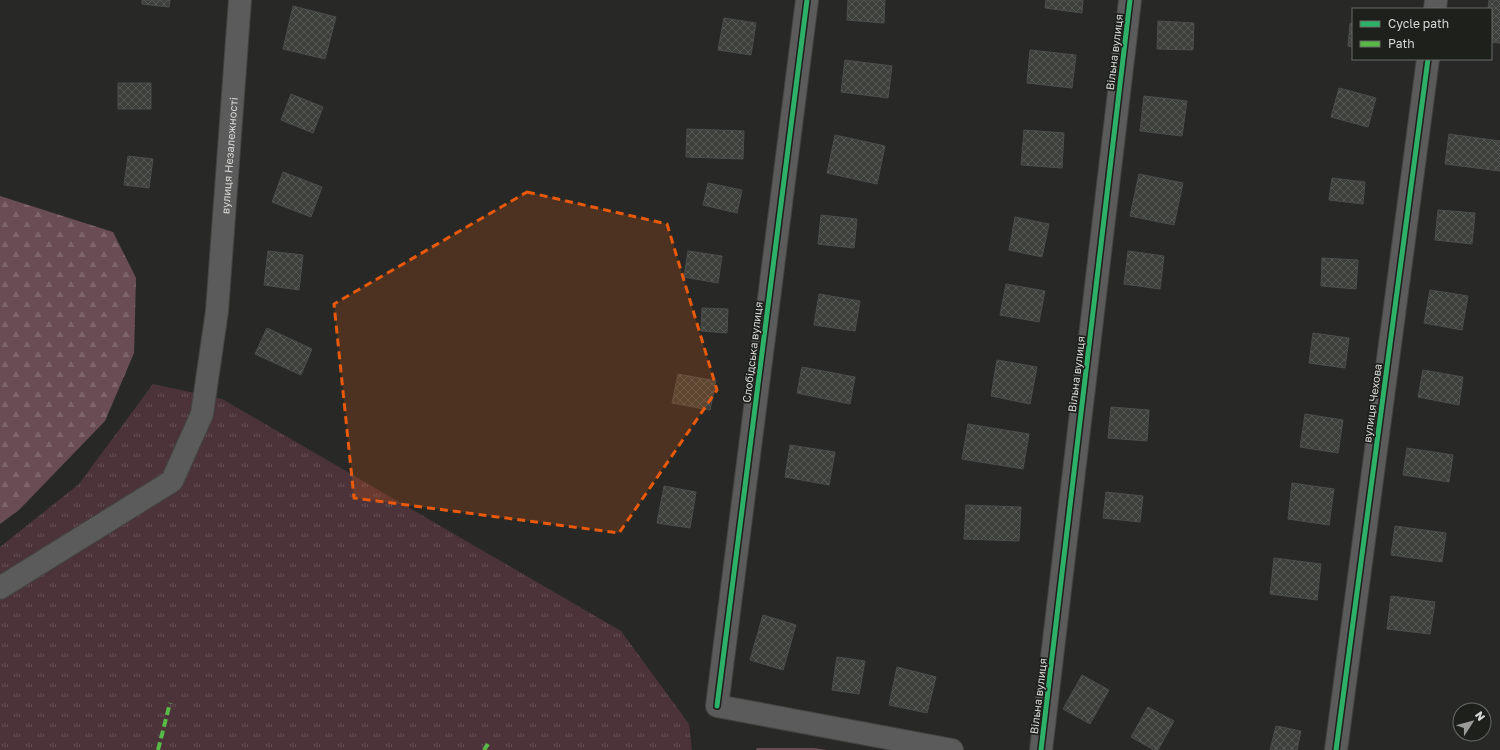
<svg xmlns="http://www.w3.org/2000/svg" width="1500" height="750" font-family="'Golos Text',sans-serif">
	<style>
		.grass { fill: url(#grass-tufts) }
		.forest { fill: url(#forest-firs) }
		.building { fill: url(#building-cross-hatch); stroke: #4c4d4c }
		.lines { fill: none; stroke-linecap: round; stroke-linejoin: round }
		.minor-casing { stroke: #444543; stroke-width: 24 }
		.minor { stroke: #5a5b5a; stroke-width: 22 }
		.quiet { stroke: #58b947; stroke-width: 4; stroke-dasharray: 8 4; stroke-linecap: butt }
		.cycleway-casing { stroke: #1e201c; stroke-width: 8 }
		.cycleway { stroke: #2db169; stroke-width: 5 }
		.marked { fill: #e8590c; fill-opacity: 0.2; stroke: #e8590c; stroke-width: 3; stroke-dasharray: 8 5; stroke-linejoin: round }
		.labels { text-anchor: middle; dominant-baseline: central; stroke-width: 3.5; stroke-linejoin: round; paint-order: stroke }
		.street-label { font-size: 11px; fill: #d7d8d5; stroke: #1e201c }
	</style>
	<defs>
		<pattern id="grass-tufts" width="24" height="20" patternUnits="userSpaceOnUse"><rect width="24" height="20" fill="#4b3339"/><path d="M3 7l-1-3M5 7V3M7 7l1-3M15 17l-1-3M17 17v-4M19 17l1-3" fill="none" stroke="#645055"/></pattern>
		<pattern id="forest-firs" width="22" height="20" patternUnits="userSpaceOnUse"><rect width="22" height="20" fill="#694c54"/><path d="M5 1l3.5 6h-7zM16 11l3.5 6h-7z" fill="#7e656c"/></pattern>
		<pattern id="building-cross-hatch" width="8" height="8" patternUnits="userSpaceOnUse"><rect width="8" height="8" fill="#3d403a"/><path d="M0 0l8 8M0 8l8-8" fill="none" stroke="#585b56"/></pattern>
	</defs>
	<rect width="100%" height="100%" fill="#282927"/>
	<path class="grass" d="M153,384L222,399L621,631L689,724L692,750H0V547L79,484Z"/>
	<path class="forest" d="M0,196L113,232L136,278L134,353L105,421L19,510L0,524Z
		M757,748H814L827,750H756Z"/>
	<path class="building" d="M142,0H170L169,7L142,4Z
		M848,0H885L884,23L847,20Z
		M1046,0H1083L1082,13L1045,8Z
		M1489,0H1500V43L1491,42V9H1488Z
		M293,6L336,17L325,59L283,49Z
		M724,18L756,23L751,55L718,50Z
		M1158,21L1194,23L1193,50L1157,49Z
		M1350,23L1353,24V47L1348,46Z
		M1030,50L1076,55L1072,88L1027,83Z
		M845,60L892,66L888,98L841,92Z
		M118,83H151V109H118Z
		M1339,88L1376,98L1368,127L1331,117Z
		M291,94L323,107L313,133L281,120Z
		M1144,96L1187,101L1182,136L1140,131Z
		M687,129L744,131L743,159L686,157Z
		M1024,130L1064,133L1062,168L1021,165Z
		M1449,134L1500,141V171L1445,164Z
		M835,135L885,146L877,184L827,173Z
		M128,156L153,159L149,188L124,185Z
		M283,172L322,187L311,217L272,202Z
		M1139,174L1183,183L1174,225L1130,216Z
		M1332,178L1365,182L1363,204L1329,200Z
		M708,183L742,190L737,213L703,205Z
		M1438,210L1475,213L1472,244L1435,240Z
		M821,215L857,219L854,248L818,244Z
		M1015,217L1049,224L1042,257L1009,250Z
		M268,251L303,255L299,290L264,285Z
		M688,251L722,256L718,283L684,277Z
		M1128,251L1164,256L1160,289L1124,284Z
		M1322,258L1358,260L1356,289L1321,286Z
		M1006,284L1045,291L1039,322L1000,315Z
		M1430,290L1468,296L1462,330L1424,323Z
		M819,294L860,301L855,331L814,325Z
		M702,308L728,309L727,333L701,331Z
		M267,328L312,349L301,375L255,354Z
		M1313,333L1349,338L1345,368L1309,363Z
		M997,360L1037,367L1030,404L991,396Z
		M802,367L855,377L850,404L797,393Z
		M1423,370L1463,377L1459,405L1418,397Z
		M678,374L716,381L710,410L672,403Z
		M1111,407L1149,410L1147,441L1108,438Z
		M1305,414L1343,420L1338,453L1300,447Z
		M968,424L1029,434L1023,469L962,459Z
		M790,445L835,452L829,485L785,477Z
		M1407,448L1453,455L1449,482L1403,475Z
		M1292,483L1334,489L1329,525L1288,519Z
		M664,486L696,492L690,528L657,523Z
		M1106,492L1143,496L1140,522L1103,518Z
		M966,505L1021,507L1019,541L964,539Z
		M1395,526L1446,533L1442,562L1391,555Z
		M1274,558L1321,564L1317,600L1270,594Z
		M1391,596L1435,602L1430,634L1387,629Z
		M763,615L796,625L783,670L750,660Z
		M837,657L865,661L859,694L832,690Z
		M897,667L936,677L927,713L889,705Z
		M1082,675L1109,690L1090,724L1063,709Z
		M1148,707L1174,721L1158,750H1154L1131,737Z
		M1276,726L1301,731L1297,750H1270Z"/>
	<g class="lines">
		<g class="minor-casing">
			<g id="minor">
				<path d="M807,0L717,706L952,750"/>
				<path d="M1435,9L1436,0"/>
				<path id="s1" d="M0,588L172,481L202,414L217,311L240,0"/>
				<path d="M1041,750L1130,0"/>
				<path d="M1336,750L1428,59"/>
			</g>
		</g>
		<use href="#minor" class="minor"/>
		<path class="quiet" d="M158,750L170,703
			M484,750L488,744"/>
		<g class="cycleway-casing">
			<path id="cycleway" d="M717,706L807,0
				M1041,750L1130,0
				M1336,750L1428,59"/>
		</g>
		<use href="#cycleway" class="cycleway"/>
	</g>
	<path class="marked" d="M527,192L667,224L717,390L619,533L354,498L334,304Z"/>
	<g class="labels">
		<g class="street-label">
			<text transform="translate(1114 52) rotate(-83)">Вільна вулиця</text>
			<text stroke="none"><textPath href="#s1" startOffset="536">вулиця Незалежності</textPath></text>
			<text transform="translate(752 352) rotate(-83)">Слобідська вулиця</text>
			<text transform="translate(1076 374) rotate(-83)">Вільна вулиця</text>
			<text transform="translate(1372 403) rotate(-82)">вулиця Чехова</text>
			<text transform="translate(1038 696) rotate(-83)">Вільна вулиця</text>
		</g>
	</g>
	<rect x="1352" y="8" width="140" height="52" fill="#1e201c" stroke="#686a66"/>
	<rect x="1360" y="21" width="20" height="6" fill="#2db169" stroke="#686a66"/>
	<text x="1388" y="28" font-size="12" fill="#d7d8d5">Cycle path</text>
	<rect x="1360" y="41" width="20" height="6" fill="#58b947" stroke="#686a66"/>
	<text x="1388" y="48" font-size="12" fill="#d7d8d5">Path</text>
	<g transform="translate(1472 722) rotate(54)"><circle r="19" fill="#1e201c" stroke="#686a66"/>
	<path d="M0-3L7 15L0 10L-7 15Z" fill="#9a9b98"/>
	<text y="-6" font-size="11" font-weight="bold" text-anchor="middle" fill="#d7d8d5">N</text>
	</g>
</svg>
